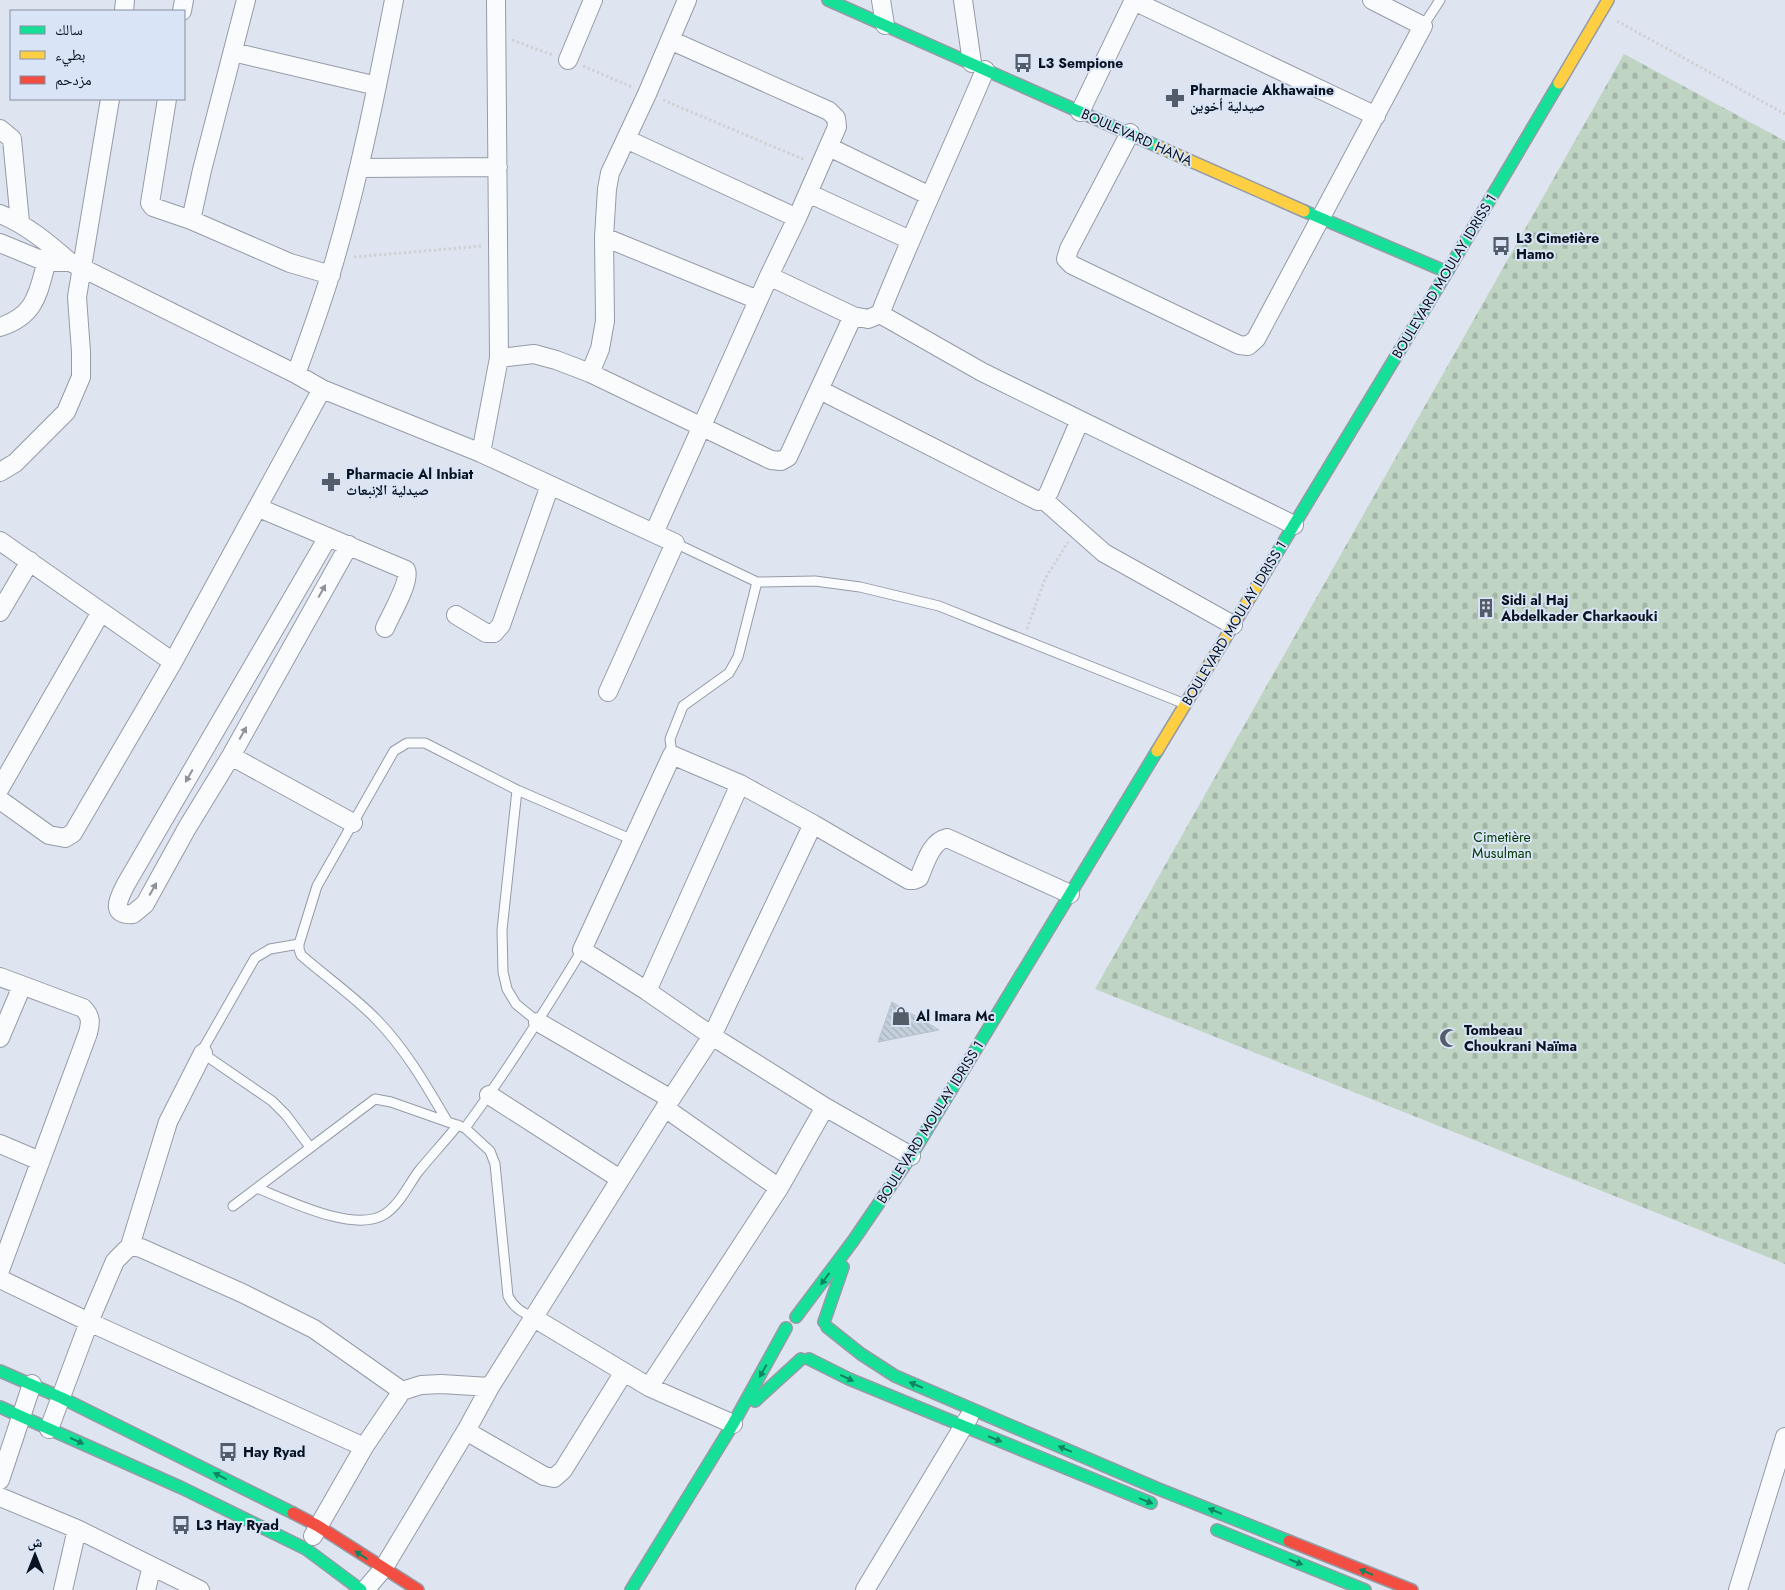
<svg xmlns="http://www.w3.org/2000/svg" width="1785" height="1590" font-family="Jost,'Noto Naskh Arabic',sans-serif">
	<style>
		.cemetery { fill: url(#cemetery-stones) }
		.building { fill: url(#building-back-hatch); stroke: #b5c1cc }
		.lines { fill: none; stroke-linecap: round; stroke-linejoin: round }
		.lane-casing { stroke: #949ba7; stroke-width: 11 }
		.street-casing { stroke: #949ba7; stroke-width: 20 }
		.fast-casing { stroke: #949ba7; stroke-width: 14 }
		.slow-casing { stroke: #949ba7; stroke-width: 14 }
		.jam-casing { stroke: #949ba7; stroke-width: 14 }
		.path { stroke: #cfd1d5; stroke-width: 3; stroke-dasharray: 2.5 2.5; stroke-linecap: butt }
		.lane { stroke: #fafbfd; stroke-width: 9 }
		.street { stroke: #fafbfd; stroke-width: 18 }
		.fast { stroke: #16e098; stroke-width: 11 }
		.slow { stroke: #ffcf43; stroke-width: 11 }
		.jam { stroke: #f24e42; stroke-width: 11 }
		.oneway { fill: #8e929a }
		.oneway2 { fill: #108362 }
		.labels { text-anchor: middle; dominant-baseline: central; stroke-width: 4; stroke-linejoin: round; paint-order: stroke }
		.poi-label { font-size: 14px; font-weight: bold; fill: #091221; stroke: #d9e4f6; text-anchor: start }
		.street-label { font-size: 14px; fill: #091221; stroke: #d9e4f6 }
		.park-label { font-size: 14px; fill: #003700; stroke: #d9e4f6 }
	</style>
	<defs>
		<pattern id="cemetery-stones" width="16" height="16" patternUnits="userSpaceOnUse" patternTransform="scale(1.25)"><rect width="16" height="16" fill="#bfd4c3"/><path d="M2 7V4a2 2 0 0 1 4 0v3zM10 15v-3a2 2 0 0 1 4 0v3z" fill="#a3b5a7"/></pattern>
		<pattern id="building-back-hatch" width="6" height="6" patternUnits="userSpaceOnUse" patternTransform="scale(1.25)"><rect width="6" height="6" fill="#c5d0dd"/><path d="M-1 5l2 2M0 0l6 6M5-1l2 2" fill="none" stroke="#a8b2bd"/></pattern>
	</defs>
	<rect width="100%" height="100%" fill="#dfe5f0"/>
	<path class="cemetery" d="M1624,54L1785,141V1264L1095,989Z"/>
	<path class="building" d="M1479,600L1495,602L1493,616L1477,614Z
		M892,1002L939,1030L878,1042Z"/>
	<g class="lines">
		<g class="lane-casing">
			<path id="lane" d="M1423,26L1440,0
				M757,582L815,581L860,587L939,606L1185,704
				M672,755L670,739L683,706L729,673L738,657L757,582L675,543
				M299,944L270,949L255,958L203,1049L205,1055L272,1101L286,1115L310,1147
				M538,1022L516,1004L507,989L503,972L502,930L517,790L633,840
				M447,1121C426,1085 406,1050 377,1020C354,996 326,977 301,955L299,949V944L317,886L394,751L407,743H425L517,790
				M465,1128L490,1151L495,1164L508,1296C514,1308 522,1312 534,1318
				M257,1188C287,1200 355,1234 385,1214C399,1205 408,1186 418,1172C431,1156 445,1141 458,1125
				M233,1206L375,1099L391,1102L465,1128C507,1071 545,1011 582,950"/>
		</g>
		<g class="street-casing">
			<path id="street" d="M881,0L885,25
				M963,0L972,63
				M1134,1L1376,116
				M124,11L125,0
				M182,11L184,0
				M233,52L377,86
				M568,60L593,0
				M167,99L150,203L153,207L191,220L290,263L331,275
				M1080,112L1134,0
				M0,129L12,139L20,222
				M1130,133L1069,249L1066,259L1072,265L1239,345L1248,346L1256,339L1423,26L1372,0
				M626,139L797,218
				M829,147L930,196
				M359,168L498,167
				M808,193L910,240
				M0,214C27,225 48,243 70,262H46L0,243
				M191,220L202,170L246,0
				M604,237L758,300
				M70,262L296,374L322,389L481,453L675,543L608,692
				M769,276L853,316
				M880,314L982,372L1294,525
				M0,327C41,314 38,286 50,251
				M499,358L534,354L556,360L590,373L771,460L781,461L788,457L853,316L868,319L880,314C913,231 951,151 985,70
				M590,373L600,349L605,321L604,237L607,189L610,173L647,94L687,0
				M296,374C310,336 324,298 335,259C360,174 377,87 394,0
				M820,390L1038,501L1044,500L1049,492L1080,420
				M481,453L499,358L496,0
				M0,472L15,463L66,412L81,377V352L77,297L110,99
				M1044,500L1104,553L1233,625
				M259,508L406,570C411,581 390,616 385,628
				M654,533L769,276L797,218L837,127L836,118L829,111L670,40
				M328,537L126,884C120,896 108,916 133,914L145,904L187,828L231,756L349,545
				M0,541L173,662
				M0,612L30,561
				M456,615L486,633H494L501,625L550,485
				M231,756L353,823
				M0,788L101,612
				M0,800L49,835L65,838L73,833L173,662L322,389
				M0,977L83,1008C91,1016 91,1022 88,1033L0,1270
				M647,991L740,784
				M538,1022L671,1099
				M0,1038L22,986
				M489,1095L620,1179
				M665,1108L779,1188
				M0,1144L40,1161
				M911,1156L825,1107L712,1036L647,991L582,950L672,755L740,784L813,824L909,880H914L919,878C925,864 931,841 947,838L1070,894
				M130,1246L168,1122L203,1053
				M0,1279L89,1322L364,1447
				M534,1318L649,1387L733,1424
				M649,1387L779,1188L825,1107
				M49,1429L89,1322L115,1261L130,1246L141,1248L242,1293L314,1329L402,1391
				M466,1431L544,1476L554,1478L563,1470L624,1372
				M0,1480L32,1384
				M0,1497L77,1529L200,1590
				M313,1536L364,1447L402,1391L421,1385L441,1384L490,1387
				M63,1590L77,1529
				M146,1590L152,1566
				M365,1590L383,1569L466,1431L490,1387L665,1108L712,1036L813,824
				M865,1590L969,1417
				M1738,1590L1785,1437"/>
		</g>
		<g class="fast-casing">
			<path id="fast" d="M828,0L1159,147
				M1304,211L1447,272
				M1266,571L1447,272L1559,83
				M796,1317L853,1241L911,1156L1157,751
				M824,1322L843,1267
				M827,1327L861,1354L895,1376L1156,1488L1289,1541
				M809,1359L849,1379L1151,1503
				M0,1371L62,1398L293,1513
				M755,1401L801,1359
				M0,1407L182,1488L306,1549L361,1590
				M1217,1530L1365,1590
				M631,1590L733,1424L786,1328"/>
		</g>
		<g class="slow-casing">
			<path id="slow" d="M1559,83L1608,0
				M1159,147L1304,211
				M1157,751L1266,571"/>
		</g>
		<g class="jam-casing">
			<path id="jam" d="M293,1513L318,1526L418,1590
				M1289,1541L1412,1590"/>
		</g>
		<path class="path" d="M1617,21L1785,114
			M512,40L553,55
			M583,66L632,87
			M663,100L805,160
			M354,257L482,246
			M1027,629L1045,579L1068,542"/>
		<use href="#lane" class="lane"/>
		<use href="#street" class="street"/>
		<use href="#fast" class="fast"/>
		<use href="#slow" class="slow"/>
		<use href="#jam" class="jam"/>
	</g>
	<defs><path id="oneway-solid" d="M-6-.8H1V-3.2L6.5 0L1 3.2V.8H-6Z" transform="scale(1.25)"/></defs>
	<g class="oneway">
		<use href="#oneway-solid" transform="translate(322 591) rotate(-61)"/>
		<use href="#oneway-solid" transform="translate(243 733) rotate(-61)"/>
		<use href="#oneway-solid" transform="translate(189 776) rotate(120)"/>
		<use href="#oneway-solid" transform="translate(153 889) rotate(-61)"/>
	</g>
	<g class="oneway2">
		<use href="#oneway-solid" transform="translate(825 1279) rotate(126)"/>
		<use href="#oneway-solid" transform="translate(763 1371) rotate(119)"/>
		<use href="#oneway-solid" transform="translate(847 1378) rotate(25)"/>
		<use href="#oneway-solid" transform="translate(916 1385) rotate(-157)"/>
		<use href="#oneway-solid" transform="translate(995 1439) rotate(22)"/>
		<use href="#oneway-solid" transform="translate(77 1441) rotate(24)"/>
		<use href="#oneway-solid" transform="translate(1065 1449) rotate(-157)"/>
		<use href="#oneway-solid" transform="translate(220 1476) rotate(-153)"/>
		<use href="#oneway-solid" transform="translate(1146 1501) rotate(22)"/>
		<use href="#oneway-solid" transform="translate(1215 1511) rotate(-158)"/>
		<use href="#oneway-solid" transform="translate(361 1555) rotate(-147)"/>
		<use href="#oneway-solid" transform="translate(1296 1562) rotate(22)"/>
		<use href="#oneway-solid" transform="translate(1366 1572) rotate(-158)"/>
	</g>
	<defs>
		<g id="bus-bare" transform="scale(1.5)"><path d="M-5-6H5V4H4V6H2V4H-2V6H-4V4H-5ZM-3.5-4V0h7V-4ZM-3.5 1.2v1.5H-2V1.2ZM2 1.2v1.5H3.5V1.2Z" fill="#545c69" stroke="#d9e4f6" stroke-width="2.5" paint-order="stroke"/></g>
		<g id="pharmacy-bare" transform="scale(1.5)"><path d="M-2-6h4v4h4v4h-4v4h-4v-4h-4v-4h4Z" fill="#545c69" stroke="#d9e4f6" stroke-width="2.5" paint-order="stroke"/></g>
		<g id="building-bare" transform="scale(1.5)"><path d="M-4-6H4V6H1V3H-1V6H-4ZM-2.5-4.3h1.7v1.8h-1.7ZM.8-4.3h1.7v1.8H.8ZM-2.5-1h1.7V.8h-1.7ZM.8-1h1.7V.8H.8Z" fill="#545c69" stroke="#d9e4f6" stroke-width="2.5" paint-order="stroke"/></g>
		<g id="shop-bare" transform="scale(1.5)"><path d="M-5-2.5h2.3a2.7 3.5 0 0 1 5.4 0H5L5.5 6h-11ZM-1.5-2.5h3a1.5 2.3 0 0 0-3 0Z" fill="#545c69" stroke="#d9e4f6" stroke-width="2.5" paint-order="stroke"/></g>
		<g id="mosque-bare" transform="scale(1.5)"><path d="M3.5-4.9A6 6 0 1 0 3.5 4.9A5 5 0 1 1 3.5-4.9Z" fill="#545c69" stroke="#d9e4f6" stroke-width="2.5" paint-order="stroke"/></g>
	</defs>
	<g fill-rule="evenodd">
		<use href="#bus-bare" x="1023" y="63"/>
		<use href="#pharmacy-bare" x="1175" y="98"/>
		<use href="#bus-bare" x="1501" y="246"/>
		<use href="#pharmacy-bare" x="331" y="482"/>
		<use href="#building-bare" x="1486" y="608"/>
		<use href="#shop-bare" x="901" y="1016"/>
		<use href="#mosque-bare" x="1449" y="1038"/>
		<use href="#bus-bare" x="228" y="1452"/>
		<use href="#bus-bare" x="181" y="1525"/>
	</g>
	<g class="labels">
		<g class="poi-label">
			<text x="1038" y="63">L3 Sempione</text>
			<text x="1190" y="90">Pharmacie Akhawaine<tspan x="1190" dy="16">صيدلية أخوين</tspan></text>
			<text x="1516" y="238">L3 Cimetière<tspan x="1516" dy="16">Hamo</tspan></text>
			<text x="346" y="474">Pharmacie Al Inbiat<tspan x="346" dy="16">صيدلية الإنبعاث</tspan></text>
			<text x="1501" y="600">Sidi al Haj<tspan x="1501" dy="16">Abdelkader Charkaouki</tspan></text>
			<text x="916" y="1016">Al Imara Mc</text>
			<text x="1464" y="1030">Tombeau<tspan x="1464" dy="16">Choukrani Naïma</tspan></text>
			<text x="243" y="1452">Hay Ryad</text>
			<text x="196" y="1525">L3 Hay Ryad</text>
		</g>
		<g class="street-label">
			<text transform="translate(1137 137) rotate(24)">BOULEVARD HANA</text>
			<text transform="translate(1444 276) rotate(-59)">BOULEVARD MOULAY IDRISS 1</text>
			<text transform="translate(1234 623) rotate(-59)">BOULEVARD MOULAY IDRISS 1</text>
			<text transform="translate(930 1122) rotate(-58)">BOULEVARD MOULAY IDRISS 1</text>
		</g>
		<g class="park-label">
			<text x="1502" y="837">Cimetière<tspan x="1502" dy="16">Musulman</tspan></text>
		</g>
	</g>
	<rect x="10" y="10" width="175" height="90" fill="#d9e4f6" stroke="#8690a1"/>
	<rect x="20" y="26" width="25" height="8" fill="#16e098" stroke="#8690a1"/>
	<text x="55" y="35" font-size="15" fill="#091221">سالك</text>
	<rect x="20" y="51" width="25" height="8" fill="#ffcf43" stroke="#8690a1"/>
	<text x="55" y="60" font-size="15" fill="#091221">بطيء</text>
	<rect x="20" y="76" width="25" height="8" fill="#f24e42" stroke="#8690a1"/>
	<text x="55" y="85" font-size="15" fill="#091221">مزدحم</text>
	<g transform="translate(35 1555)" stroke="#d9e4f6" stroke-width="4" paint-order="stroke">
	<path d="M0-4L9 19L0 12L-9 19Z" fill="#091221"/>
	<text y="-8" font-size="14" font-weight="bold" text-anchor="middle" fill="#091221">ش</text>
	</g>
</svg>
